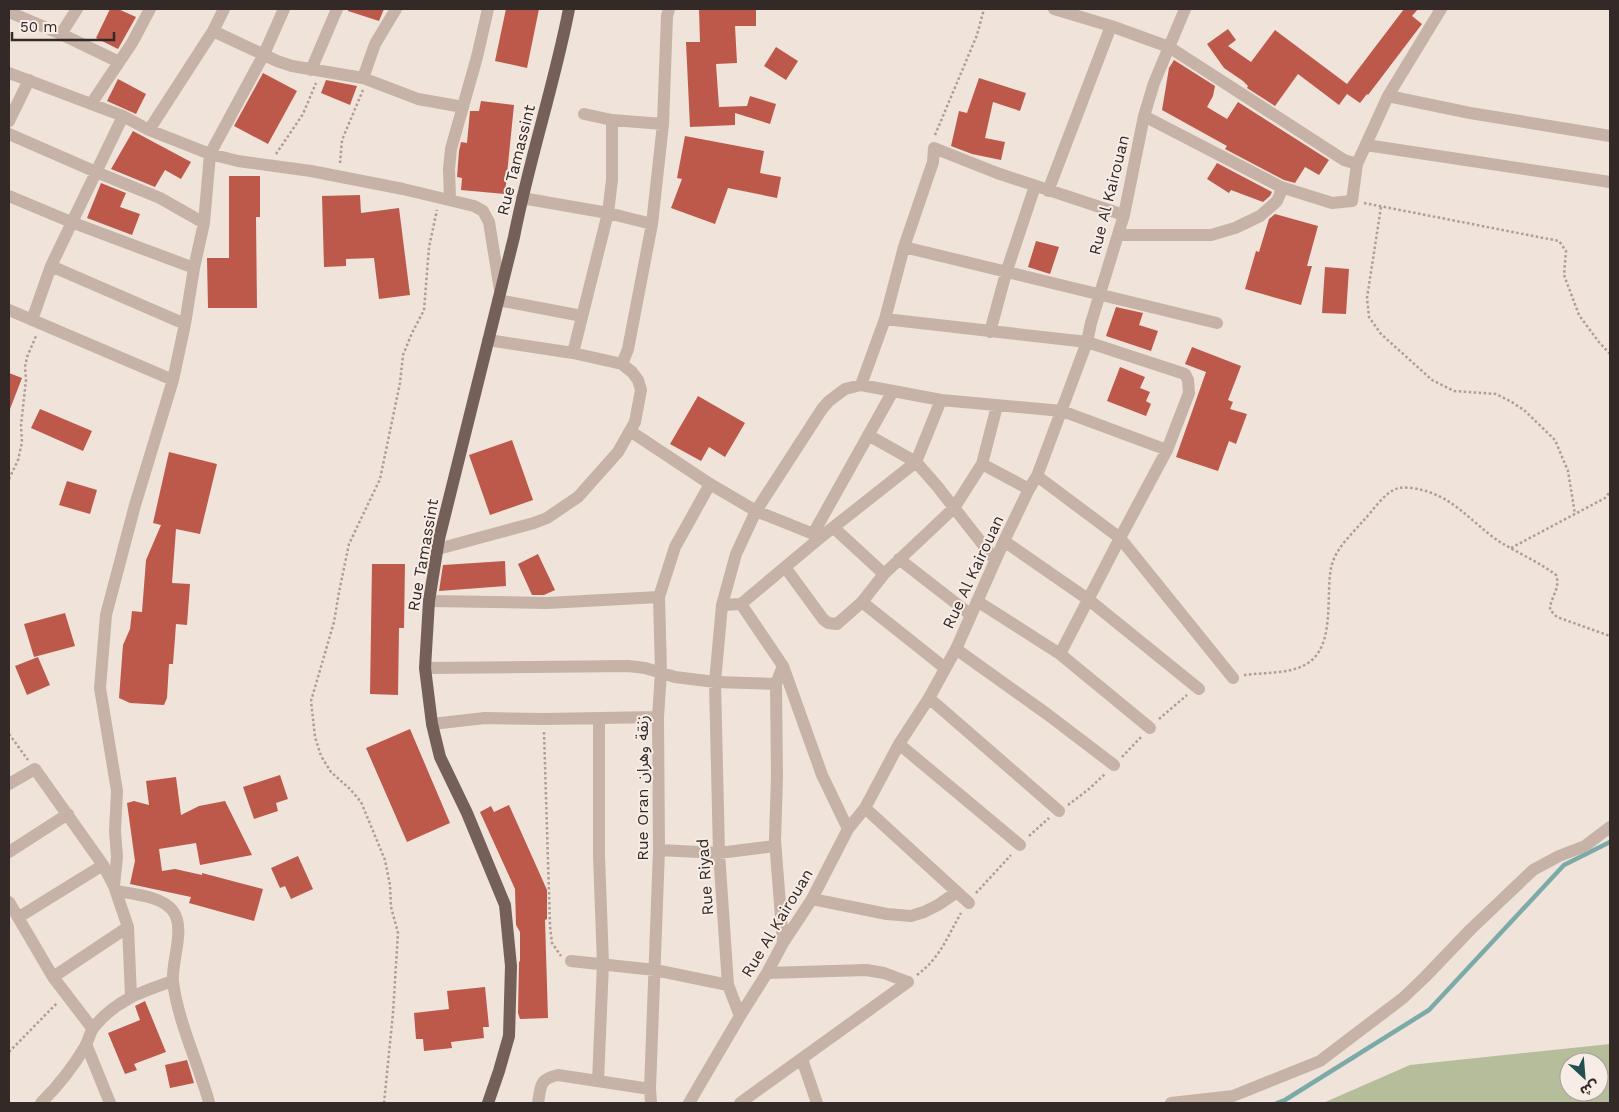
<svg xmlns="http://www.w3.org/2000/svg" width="1619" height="1112" font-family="'Work Sans','Noto Sans Arabic',sans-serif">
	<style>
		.green { fill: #b5bd9b; fill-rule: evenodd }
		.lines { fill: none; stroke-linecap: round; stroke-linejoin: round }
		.stream { stroke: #7baaa7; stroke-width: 4.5 }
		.building { fill: #bd594a }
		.path { stroke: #b29c91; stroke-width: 2.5; stroke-dasharray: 2.5 2.5; stroke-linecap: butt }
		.minor { stroke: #c6b2a7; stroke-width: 12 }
		.major { stroke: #745f59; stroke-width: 12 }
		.labels { text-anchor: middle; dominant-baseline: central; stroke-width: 4; stroke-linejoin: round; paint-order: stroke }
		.street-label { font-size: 16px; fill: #332927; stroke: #f7ede6 }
	</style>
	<rect width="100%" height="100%" fill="#efe3da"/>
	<path class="green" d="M1610,1044V1103H1323L1410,1065ZM1569,1062H1599V1092H1569Z"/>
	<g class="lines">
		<path class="stream" d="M1277,1103L1285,1100L1429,1010L1564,865L1610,842"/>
	</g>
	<path class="building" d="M110,9H118L136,17L118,49L96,38Z
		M348,9H384L379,21L348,11Z
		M506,9H539L527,68L495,61Z
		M699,9H756V26H735L737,63L716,64L719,107L747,106L750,96L776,104L770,124L735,113V125L690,127L686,42H700Z
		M1404,9H1418L1412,16L1422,24L1368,95L1367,94L1360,103L1347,94L1339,105L1298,74L1275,106L1247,88L1248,86L1243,81L1224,68L1207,44L1228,29L1236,40L1228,46L1251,62L1275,30L1347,84Z
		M776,47L798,61L786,80L764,66Z
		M1174,60L1215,86L1213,96L1207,107L1227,119L1238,102L1329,160L1319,175L1305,167L1295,183L1284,180L1225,149L1227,146L1162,110L1169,68Z
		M263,73L297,91L268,144L234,126Z
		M979,78L1026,93L1020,111L993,102L985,138L1005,142L1001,160L972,154L951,146L959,111L967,113Z
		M118,79L146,94L136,114L107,101Z
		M326,80L357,86L350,105L321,93Z
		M481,101L514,105L505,194L461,190L462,178L457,177L459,151L461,142L467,143L470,111H479Z
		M133,131L191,162L181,179L165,170L155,187L111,169Z
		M685,136L764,151L760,173L781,177L777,198L728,188L715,224L671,208L682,179L677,178Z
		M1217,163L1272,192L1270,196L1263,202L1231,190L1229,193L1207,179Z
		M229,176H260V217H256L257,308H208L207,258H229Z
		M101,183L126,193L120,207L140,214L132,235L87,218Z
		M360,195L361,213L399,208L410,295L379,299L374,258L346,259V266L324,267L322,196Z
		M1275,214L1318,226L1307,266H1312L1301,305L1245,289L1256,251L1259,252L1269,219Z
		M1036,241L1059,247L1050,274L1028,267Z
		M1325,267L1349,269L1346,314L1322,313Z
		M1116,307L1143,313L1139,325L1158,331L1151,351L1106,336Z
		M1192,347L1241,366L1228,400L1233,402L1230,409L1247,414L1236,444L1229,441L1218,471L1176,457L1206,372L1185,364Z
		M1120,367L1145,377L1140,388L1150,392L1146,401L1151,404L1146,416L1107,401Z
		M9,373L22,378L10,409H9Z
		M698,396L745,423L725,457L709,447L701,461L670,444Z
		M40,409L92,431L83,451L31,428Z
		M512,440L533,500L490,515L469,455Z
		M169,452L217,464L200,534L176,529L172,583L190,584L187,625L176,624L173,664H169L167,698L164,705L130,703L119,698L123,645L130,629L132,611L142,612L146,560L161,525L153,523Z
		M67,481L97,490L90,514L59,505Z
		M538,554L555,590L544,595H532L518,564Z
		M505,561L506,586L439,591L443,565Z
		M372,564H405L404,628H399L398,695L370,694Z
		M65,613L75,646L34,657L24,624Z
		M38,657L50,685L27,695L15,666Z
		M410,729L450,823L407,842L366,748Z
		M280,775L288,799L276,803L278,811L254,819L243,787Z
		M176,777L181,815L199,806L225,801L252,855L200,865L196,843L159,849L162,871L175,869L202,875V873L263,889L254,921L189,903L191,897L130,884L135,861L127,803L134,801L149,805L146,781Z
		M509,805L547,890V919L545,920L548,1018L520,1019L518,1013L519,962L520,961V932L516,925L515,889L480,812L491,806L494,812Z
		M298,856L313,889L291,899L285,886L280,888L271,868Z
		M485,987L489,1027H483L484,1038L451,1042L452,1048L424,1051L423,1039H416L414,1013L449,1009L447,991Z
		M145,1001L166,1052L134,1064L137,1070L125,1074L108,1033L140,1020L135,1006Z
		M187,1060L194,1083L170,1088L165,1065Z"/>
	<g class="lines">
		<path class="path" d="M935,135L977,35L984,9
			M276,154L303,114L316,83
			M340,163L342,140L363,90
			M1364,203L1559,241L1566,251L1564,275L1579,315L1598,341L1610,354
			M1381,207L1367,298L1369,317L1381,334L1432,380L1454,391L1496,394L1510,401L1524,410L1555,440L1568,471L1575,514
			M9,479L18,460L22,442L21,425L26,380L25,367L27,357L36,336
			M1511,548L1605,498L1610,492
			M1244,675C1265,672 1297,675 1313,659C1334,639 1326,595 1331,568C1335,549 1351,535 1363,521C1373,511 1385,491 1399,488C1406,487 1415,488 1422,490C1455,498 1473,524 1500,542C1518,553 1539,562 1556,575C1561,589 1550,597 1550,610L1557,617L1610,636
			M1159,719L1187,695
			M544,732L550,926L552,943L561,956
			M9,734L28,760
			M1122,757L1141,737
			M1068,805L1089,789L1106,773
			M1029,836L1049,818
			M976,893L1011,855
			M917,975C941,957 947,937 961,913
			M9,1052L57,1003
			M384,1103L393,1013L398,933L391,907L390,885L385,860L361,802L350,789L331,772L321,756L315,737L311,701L334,622L339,592L349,544L380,479L400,383L403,355L412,333L424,310L429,247L437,210"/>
		<path class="minor" d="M1054,9L1111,26L1169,47L1344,160L1357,164L1352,201L1332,203L1281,187
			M9,12L61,34L119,62
			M213,31L277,61L292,66L363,78L418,99L463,107
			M61,34L77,9
			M311,70L337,9
			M9,73L123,116L149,130L210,154L238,161L311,171L403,189L474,206L483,211L489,222L500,290
			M363,78L375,44L396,9
			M1388,96L1470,113L1610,136
			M91,104L132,43L150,9
			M584,114L612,120L663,124
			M9,121L29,80
			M149,130L213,31L224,9
			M9,134L96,172L160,198L204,223
			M1366,145L1610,182
			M1357,164L1388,96L1441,9
			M1048,191L1111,26
			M9,196L71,222L194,268
			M522,198L608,213L652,224
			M450,199L449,169L451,149L477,57L488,9
			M1118,235H1211L1235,228L1260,216L1277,201L1280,194L1281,187L1144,116
			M904,247C1008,273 1113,297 1217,323
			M51,266L185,324
			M498,300L582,316
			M9,310L173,380
			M885,319L1087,342L1185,374L1188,380L1189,393L1167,450L1120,538L1037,476
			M32,320L51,266L123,116
			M990,332L1006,273L1035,186
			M573,353L608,213L612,180V120
			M622,364L628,349L652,224L663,124L667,16L669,9
			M861,385L885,319L904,247L933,162L934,148L997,173L1124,215
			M630,431L710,484L756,511L821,537
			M868,435L916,462L937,486L995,560
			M982,464L1029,489
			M834,528L884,574
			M813,534L893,391
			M1004,541L1089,600L1199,689
			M438,549L534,523L547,518L578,497L618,452L635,422L641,390L638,380L632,372L622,364L573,353L488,340
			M899,559L971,615
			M785,567L823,619L828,623L837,624L862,602L884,574L954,508L982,464L997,406
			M429,601L547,603L659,597
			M977,601L1060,654L1150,728
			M862,602L945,668
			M741,604L783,666L822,775L848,829
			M722,605L741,604L821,537L916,462L941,400
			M956,649L1047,714L1114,765
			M1060,654L1120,538L1233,678
			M783,666L776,684L777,776L775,840L783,943
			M425,668L628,666L645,668L675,677L715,682L776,684
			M929,698L1059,811
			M432,724L485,718L544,719L658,717
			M899,744L1020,845
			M9,784L35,769L103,865L114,886L128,927L131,996
			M865,808L969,903
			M659,850L719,853L775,846
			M9,852L68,814
			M114,886L117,857L115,831L117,791L100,688L106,615L135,505L173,380L185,324L194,268L204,223L210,154L264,54L284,9
			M116,891C133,894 162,896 173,911C186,929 171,962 173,982C177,1013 190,1045 200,1074C203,1084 207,1093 209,1103
			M812,899L887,914L911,916L924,912L938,905L957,892
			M9,902L53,977L92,1028
			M19,917L103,865
			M571,961L655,970L728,985
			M767,973L866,970L884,973L908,982
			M53,977L128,927
			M740,1016L728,985L719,853L715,682L722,605L736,554L756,511L822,409L829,401L845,389L861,385L941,400L1062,411L1167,450
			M86,1044L110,1103
			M802,1059L817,1103
			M598,1081L603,964L599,856V719
			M41,1103C57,1087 75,1064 86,1045C89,1039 90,1032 94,1027C116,1000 141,992 173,981
			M538,1103C541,1086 539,1079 558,1075L650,1089
			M651,1103L650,1089L659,850L658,717L661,672L659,597L675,547L710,484
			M689,1103L740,1016L767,973L783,943L812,899L848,829L865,808L899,744L929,698L956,649L1004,541L1029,489L1037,476L1087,342L1091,323L1124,215L1144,116L1154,83L1185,9
			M740,1103L908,982
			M1171,1103L1233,1096L1320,1061L1403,998L1425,977L1471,929L1533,870L1559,856L1585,846L1610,827"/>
		<path class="major" d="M488,1103L499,1071L509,1036L511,966L505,905L467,813L440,757L432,724L425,668L429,601L439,539L514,237C529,160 554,86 569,9"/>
	</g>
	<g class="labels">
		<g class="street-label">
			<text transform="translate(516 160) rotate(-76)">Rue Tamassint</text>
			<text transform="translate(1109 195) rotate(-76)">Rue Al Kairouan</text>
			<text transform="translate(423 555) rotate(-80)">Rue Tamassint</text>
			<text transform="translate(973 572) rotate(-65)">Rue Al Kairouan</text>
			<text transform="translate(642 788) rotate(-90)">Rue Oran زنقة وهران</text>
			<text transform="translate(705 877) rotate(-94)">Rue Riyad</text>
			<text transform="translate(777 923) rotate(-59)">Rue Al Kairouan</text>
		</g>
	</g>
	<rect width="1619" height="1112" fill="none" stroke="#332927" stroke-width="20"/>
	<g transform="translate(1584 1077) rotate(154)"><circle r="24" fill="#f7ede6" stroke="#a99f9a"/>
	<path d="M0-4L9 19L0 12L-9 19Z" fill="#20514f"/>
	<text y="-8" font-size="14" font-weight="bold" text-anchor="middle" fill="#332927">ش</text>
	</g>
	<path d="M12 32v8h102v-8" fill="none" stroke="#332927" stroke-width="2.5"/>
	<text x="20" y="32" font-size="15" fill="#332927" stroke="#f7ede6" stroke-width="4" paint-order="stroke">50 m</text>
</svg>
